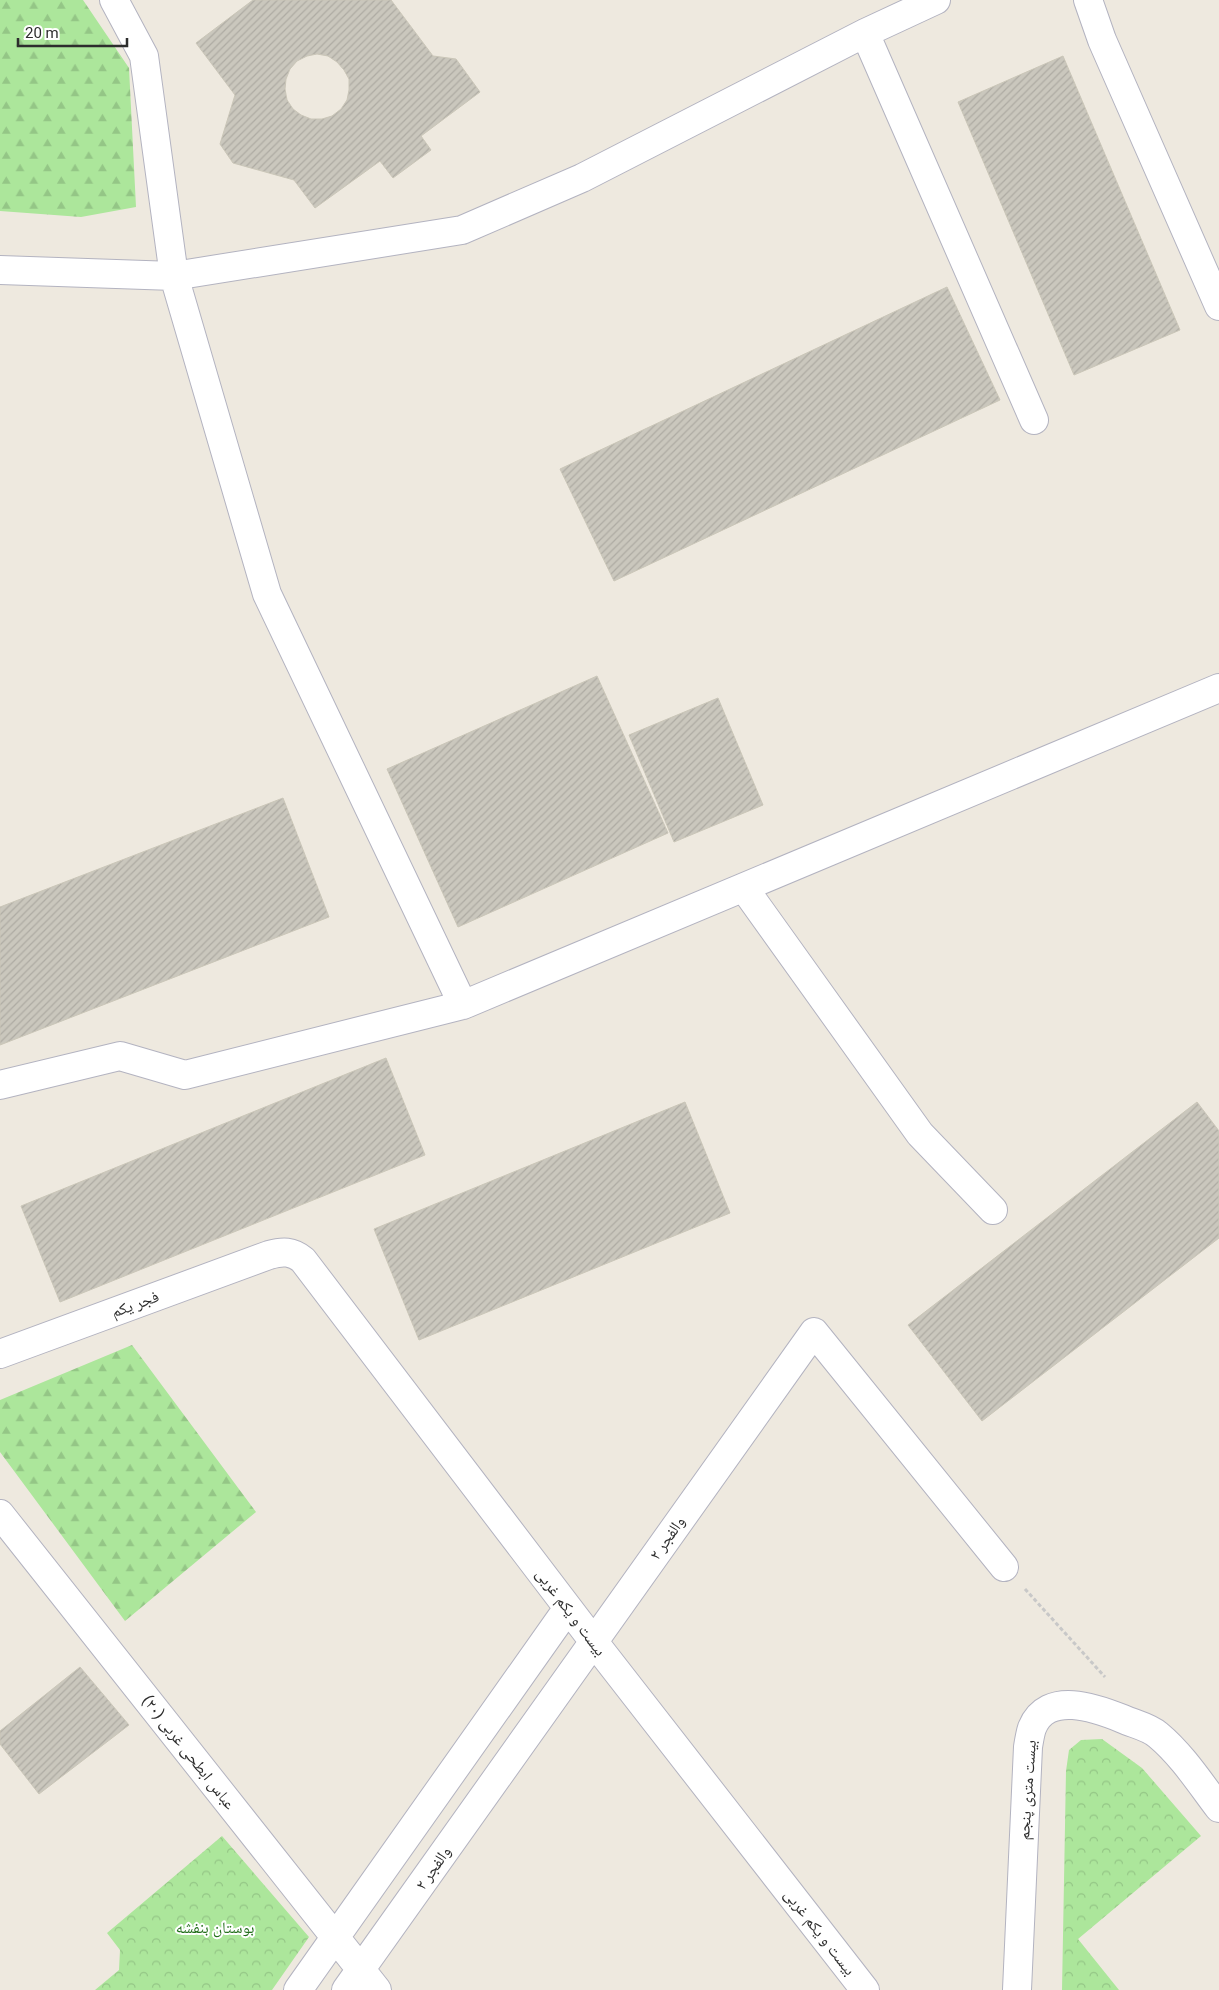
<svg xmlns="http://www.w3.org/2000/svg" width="1219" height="1990" font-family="Roboto,'Noto Naskh Arabic',sans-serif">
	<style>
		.forest { fill: url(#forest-firs) }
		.park { fill: url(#park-crowns) }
		.building { fill: url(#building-hatch); stroke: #cac6b8; fill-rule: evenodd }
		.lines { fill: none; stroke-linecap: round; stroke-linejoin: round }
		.minor-casing { stroke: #b3b3c0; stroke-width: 30 }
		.path { stroke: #c8c8c8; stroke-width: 3; stroke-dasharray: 4 2.5; stroke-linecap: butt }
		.minor { stroke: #fff; stroke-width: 28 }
		.labels { text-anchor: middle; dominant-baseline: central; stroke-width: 4; stroke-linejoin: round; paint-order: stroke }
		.street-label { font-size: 16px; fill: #2d2d2d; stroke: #fff }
		.park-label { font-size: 16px; fill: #216e19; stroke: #fff }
	</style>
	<defs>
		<pattern id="forest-firs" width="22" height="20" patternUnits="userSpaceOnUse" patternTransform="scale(1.25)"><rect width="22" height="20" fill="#ace69b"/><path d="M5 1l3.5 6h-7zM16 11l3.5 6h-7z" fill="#94c686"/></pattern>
		<pattern id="park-crowns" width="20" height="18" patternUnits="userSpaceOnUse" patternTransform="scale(1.25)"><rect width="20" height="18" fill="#ace69b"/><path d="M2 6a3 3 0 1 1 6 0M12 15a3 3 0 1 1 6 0" fill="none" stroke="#94c686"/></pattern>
		<pattern id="building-hatch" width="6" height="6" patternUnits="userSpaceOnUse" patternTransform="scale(1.25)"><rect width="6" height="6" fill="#cac7bd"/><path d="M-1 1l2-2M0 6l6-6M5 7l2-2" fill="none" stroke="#aeaba3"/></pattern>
	</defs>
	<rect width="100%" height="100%" fill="#eee9df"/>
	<path class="forest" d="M0,0H83L129,68L136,207L81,217L0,211Z
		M132,1345L256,1512L125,1621L0,1452V1400Z"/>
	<path class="park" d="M1102,1739L1142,1768L1201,1836L1078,1939L1119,1990H1062L1066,1771L1069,1750L1081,1740Z
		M222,1836L309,1937L272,1990H95L119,1970L120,1950L107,1933Z"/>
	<path class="building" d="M253,0H391L433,56L456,59L480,92L421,136L431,150L393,178L380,161L315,208L294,180L233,163L220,144L235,95L196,43ZM317,54L328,56L337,62L344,70L349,79V90L347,100L341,109L332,116L322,119H311L301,115L293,109L287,100L285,89L286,79L290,69L297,61L307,56Z
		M1063,56L1180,330L1074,375L958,102Z
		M947,287L1000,400L614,581L560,469Z
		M597,676L668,833L458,927L387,769Z
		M718,698L763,805L674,842L629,735Z
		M283,798L329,917L0,1045V907Z
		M386,1058L425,1155L60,1302L21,1206Z
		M685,1102L730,1213L419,1340L374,1229Z
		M1197,1102L1219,1131V1238L982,1421L908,1325Z
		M80,1667L129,1725L39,1794L0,1744V1731Z"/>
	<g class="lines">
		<g class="minor-casing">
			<path id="minor" d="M114,0L144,56L174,276L267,594L463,1005
				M1088,0L1102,40L1219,306
				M865,33L1034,420
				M0,270L174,276L462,230L582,178L865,33L936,0
				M744,888L920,1134L993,1210
				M0,1085L120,1056L185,1075L463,1005L1219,688
				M0,1354L269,1255C283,1251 292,1251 303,1260L594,1642L865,1990
				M0,1514L377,1990
				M298,1990L568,1608
				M346,1990L814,1332L1004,1567
				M1017,1990L1028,1747C1029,1741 1030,1734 1032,1728C1047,1690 1096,1708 1123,1719C1134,1724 1149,1727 1158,1735C1182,1755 1200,1783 1219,1808"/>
		</g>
		<path class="path" d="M1025,1589L1105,1677"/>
		<use href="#minor" class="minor"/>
	</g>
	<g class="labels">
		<g class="street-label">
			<text transform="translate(135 1304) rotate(-20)">فجر یکم</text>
			<text transform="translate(667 1538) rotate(-55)">والفجر ۲</text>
			<text transform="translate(571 1612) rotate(53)">بیست و یکم غربی</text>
			<text transform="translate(189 1752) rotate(52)">عباس ابطحی غربی (۲۰)</text>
			<text transform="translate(1027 1790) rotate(-86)">بیست متری پنجم</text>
			<text transform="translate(433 1868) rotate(-55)">والفجر ۲</text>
			<text transform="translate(820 1932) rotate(52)">بیست و یکم غربی</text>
		</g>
		<g class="park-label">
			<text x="215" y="1927">بوستان بنفشه</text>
		</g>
	</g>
	<path d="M18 38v8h109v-8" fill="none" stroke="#2d2d2d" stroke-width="2.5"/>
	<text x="25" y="38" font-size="15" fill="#2d2d2d" stroke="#ffffff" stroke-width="4" paint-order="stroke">20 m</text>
</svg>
